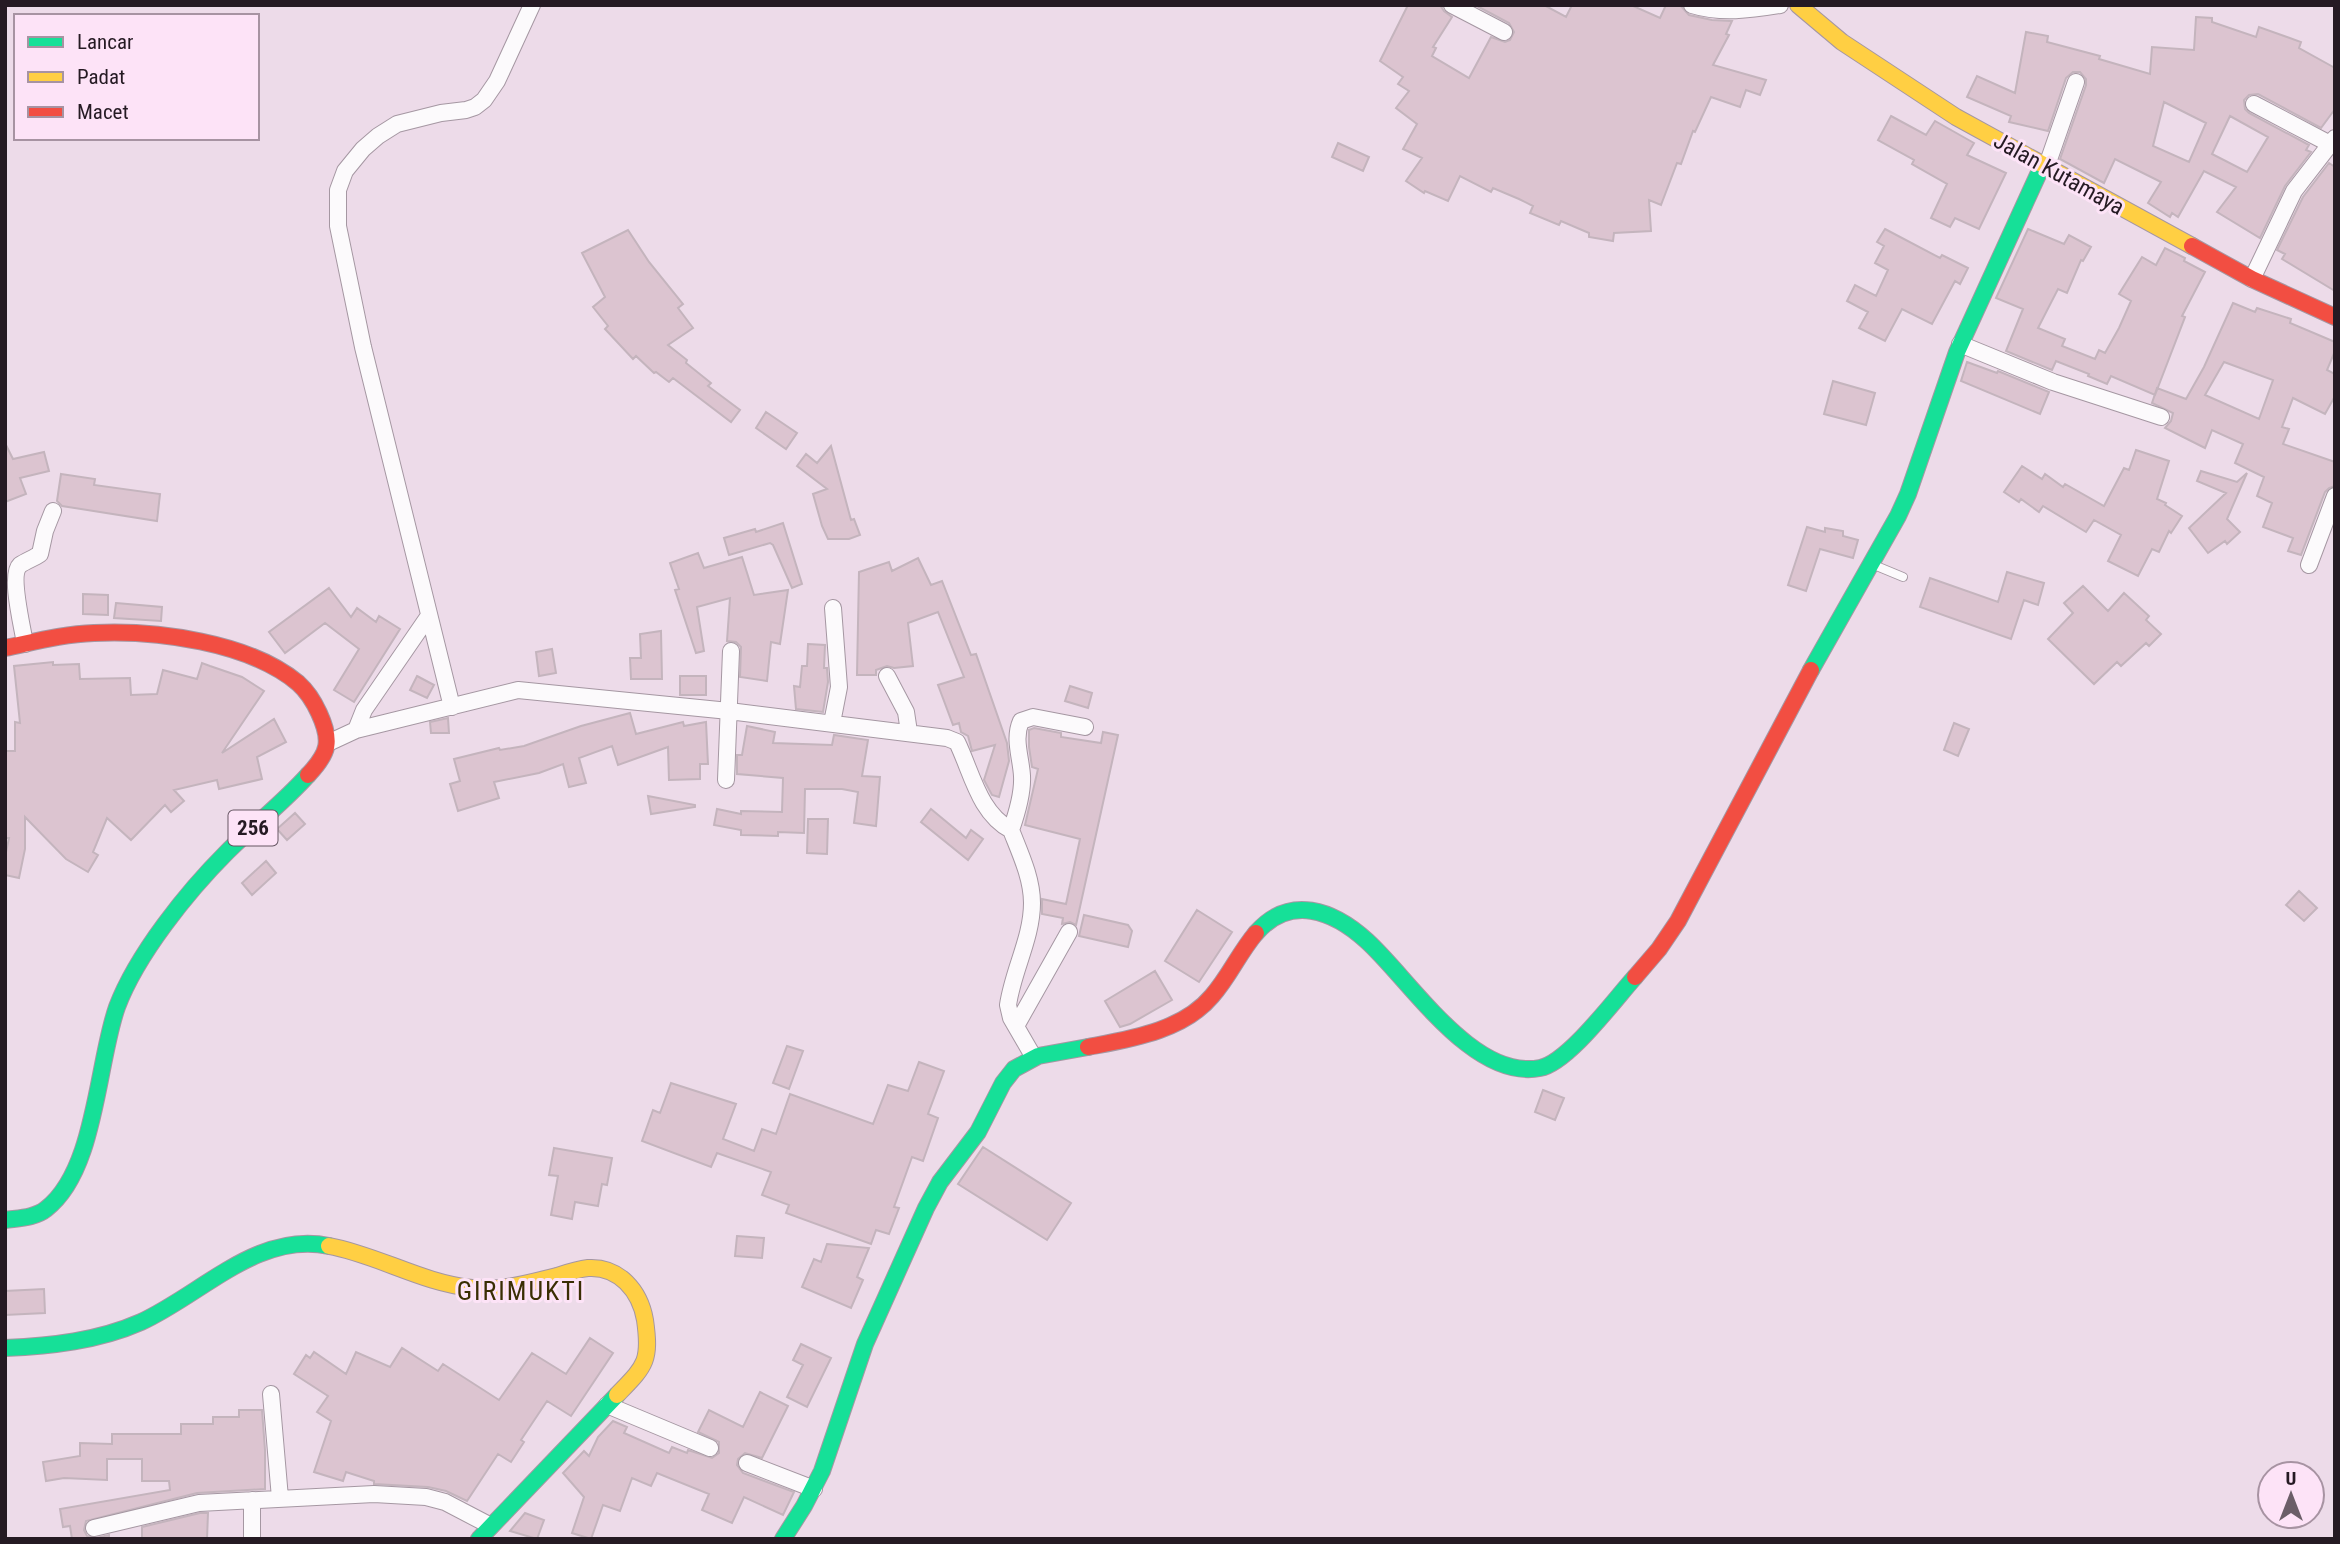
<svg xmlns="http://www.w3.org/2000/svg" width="2340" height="1544" font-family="'Roboto Condensed',sans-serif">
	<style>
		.building { fill: #dcc4d0; stroke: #c4b4bd; stroke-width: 2; fill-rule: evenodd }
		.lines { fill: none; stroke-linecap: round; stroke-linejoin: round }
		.lane-casing { stroke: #a597a2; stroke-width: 10 }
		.street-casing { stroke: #a597a2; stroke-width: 18 }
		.fast-casing { stroke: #a597a2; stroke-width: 18 }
		.slow-casing { stroke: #a597a2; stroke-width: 18 }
		.jam-casing { stroke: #a597a2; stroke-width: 18 }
		.lane { stroke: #fcfafc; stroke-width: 8 }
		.street { stroke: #fcfafc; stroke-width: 16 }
		.fast { stroke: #16e098; stroke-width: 16 }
		.slow { stroke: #ffcf43; stroke-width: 16 }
		.jam { stroke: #f24e42; stroke-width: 16 }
		.labels { text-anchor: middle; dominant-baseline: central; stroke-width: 6; stroke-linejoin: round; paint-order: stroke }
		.shield { fill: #fde3f7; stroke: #665663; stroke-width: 2 }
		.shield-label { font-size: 21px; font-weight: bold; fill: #251a23 }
		.street-label { font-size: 23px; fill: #251a23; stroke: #fde3f7 }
		.quarter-label { font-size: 26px; letter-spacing: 2px; fill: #3a2e03; stroke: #fde3f7 }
	</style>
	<rect width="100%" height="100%" fill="#eddbe9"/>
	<path class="building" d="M1408,5H1440L1444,11L1452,17L1433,47L1436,48L1432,56L1469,78L1491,37L1505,42L1510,40L1514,32L1509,23L1475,5H1544L1566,17L1572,5H1631L1660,18L1666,5H1680L1689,15L1712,20L1732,21L1726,34L1729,35L1713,65L1766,80L1760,95L1746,90L1740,107L1711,97L1695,132L1693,131L1681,164L1677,163L1661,205L1649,200L1651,231L1614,233L1613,241L1589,237V233L1561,221L1559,225L1530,213L1533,206L1519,199L1493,188L1491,192L1460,176L1448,201L1425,191L1424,193L1406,181L1422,158L1403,149L1417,124L1396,108L1409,91L1398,84L1403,77L1380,61Z
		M2196,17L2212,18V22L2256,37L2259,27L2301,42L2299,48L2335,68V109L2321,128L2258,94L2249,95L2244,100L2245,109L2249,113L2309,145L2306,150L2311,152L2285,186L2260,238L2217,212L2236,187L2204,171L2178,217L2172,213L2170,217L2148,203L2161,182L2115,159L2104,183L2060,159L2086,85V79L2080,72H2073L2066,78L2048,131L2009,122L2011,116L1967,97L1977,76L2015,93L2026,32L2048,36L2047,42L2100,56L2099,59L2150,74L2152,47L2194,50ZM2164,102L2206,123L2189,162L2153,146ZM2230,116L2268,137L2247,172L2212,154Z
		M1891,116L1926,135L1935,121L1974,143L1967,155L2006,173L1979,229L1955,218L1950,227L1931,218L1947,184L1912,164L1914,160L1878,140Z
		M1338,143L1369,157L1363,171L1332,157Z
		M2329,163L2335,167V291L2282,259L2285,254L2277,250L2303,197Z
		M1885,229L1940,258L1942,255L1968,268L1960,284L1955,281L1932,324L1902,309L1885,341L1859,328L1868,312L1847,301L1855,285L1876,296L1888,270L1875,263L1884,246L1877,242Z
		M2028,229L2064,244L2069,235L2091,247L2083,261L2081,260L2067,293L2058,289L2038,328L2065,339L2062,346L2095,359L2099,350L2105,353L2119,328L2131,301L2119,294L2142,257L2156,265L2165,248L2185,258L2184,261L2205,272L2182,316L2185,317L2155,395L2111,376L2107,384L2088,376L2089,374L2056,361L2052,370L2006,351L2023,309L1996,298Z
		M628,230L649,262L683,304L678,308L693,328L668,345L687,360L686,363L711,383L708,386L740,410L731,422L673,378L669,382L656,372L654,373L636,356L633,359L605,329L608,326L593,307L605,297L582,253Z
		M2233,303L2255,312L2257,308L2291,319L2290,323L2335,342V351L2327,370L2335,374V396L2325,414L2293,398L2282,427L2289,429L2283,444L2335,462V486L2329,488L2325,492L2301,555L2288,551L2293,538L2263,527L2272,503L2257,496L2264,477L2235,463L2243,444L2212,430L2205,448L2165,428L2171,421L2173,413L2152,403L2157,388L2186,399L2204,367ZM2224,362L2273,380L2259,419L2205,395Z
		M1967,362L1997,373L1998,371L2049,392L2040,414L1961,381Z
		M1833,381L1875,393L1866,425L1824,414Z
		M766,412L797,433L786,449L756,428Z
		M5,443L13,459L44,452L49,471L20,478L26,494L5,502Z
		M831,446L851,520L854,519L860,535L849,539H828L822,526L813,494L827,489L797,466L806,454L817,463Z
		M2136,450L2169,461L2157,499L2166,503L2165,505L2182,516L2171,533L2169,531L2159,552L2152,549L2138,576L2108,561L2121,535L2094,520L2086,532L2043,506L2039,512L2021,499L2019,502L2004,492L2022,466L2042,479L2045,474L2063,487L2065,484L2104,506L2124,468L2129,470Z
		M2201,471L2237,482L2247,473L2227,519L2240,532L2227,544L2225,541L2208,553L2189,528L2226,493L2197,481Z
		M61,474L95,479L94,485L160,494L157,521L62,506L57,501Z
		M783,523L802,584L792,588L773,545L770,543L729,555L724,538L755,529L756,532Z
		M1807,527L1825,532V528L1843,531V536L1858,540L1853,558L1820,549L1806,591L1788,585Z
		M698,553L704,568L742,557L754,595L788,590L780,644L771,642L767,681L740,677L741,647L736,642L727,641L730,598L697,607L704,651L696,653L675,590L679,589L670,563Z
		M918,558L931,585L942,581L971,655L976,654L1007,743L1009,761L999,797L992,795L984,780L995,745L972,751L968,736L961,732L959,723L953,725L938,685L964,677L938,612L908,623L913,666L894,668L887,666L876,670V675H857L859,572L889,562L892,571Z
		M2007,572L2044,583L2038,605L2024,600L2011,639L1920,607L1930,578L1998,602Z
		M2083,586L2108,611L2124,593L2149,616L2146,620L2161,634L2149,646L2146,643L2121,666L2117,662L2094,684L2048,639L2073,613L2064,603Z
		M329,588L351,617L357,608L376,622L379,616L400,629L354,702L334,690L359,649L325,623L285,653L269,632Z
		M83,594L108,595V615L83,614Z
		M116,603L162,607L161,621L114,618Z
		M661,631L662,679H631L630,658H641L640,634Z
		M808,644L825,645L824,668H827L828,682L823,712L796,709L794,686L800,687L802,666H807Z
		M552,649L556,673L539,676L536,652Z
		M53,662V665L79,664L80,679L130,678L131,695L157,694L163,670L197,679L202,663L210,666L242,677L264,691L222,753L274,719L286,742L257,757L262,779L219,789L217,780L174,790L184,801L171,812L165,805L131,840L107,818L93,852L98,855L88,872L66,859L25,817V849L19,878L5,875V857L9,838H5V751H15V722L20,723L14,666Z
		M417,676L434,685L427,698L410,690Z
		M680,676H706V695H680Z
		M1070,686L1092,693L1088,708L1065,701Z
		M630,713L636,734L683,722L684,726L706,722L708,764H700V779L669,780L668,747L618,765L612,746L579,758L586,783L569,787L563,764L539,773L494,782L499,798L458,811L450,784L460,781L454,759L499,748L500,750L524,746L581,726Z
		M448,718L449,733H431L430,722Z
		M1954,723L1969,729L1958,756L1944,750Z
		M747,726L775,732L773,743L832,745L834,735L868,740L862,776L880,777L876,826L854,823L858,792L842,789H805L804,833L778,832V836L741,835V830L714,825L717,809L741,814V811L782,812L783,778L737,774V755H742Z
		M1034,728L1061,733V737L1101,743L1103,732L1118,735L1076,925L1070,922L1062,924L1063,918L1042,914V899L1066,904L1080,839L1025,825L1038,769L1032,767L1029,747V730Z
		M648,796L695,805V807L651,814Z
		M931,809L966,838L971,830L983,839L968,860L921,822Z
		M295,813L305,824L287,840L277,829Z
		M808,819H828L827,854L807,853Z
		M266,861L276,873L252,895L242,883Z
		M2299,891L2317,908L2304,921L2286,905Z
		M1197,910L1232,932L1199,982L1165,961Z
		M1084,915L1128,925L1132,931L1128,947L1079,936Z
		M1155,971L1172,1000L1130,1024L1120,1027L1105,1001Z
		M787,1046L803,1051L789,1089L773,1083Z
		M919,1062L944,1071L928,1114L938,1118L923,1161L912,1157L894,1207L899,1208L889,1234L876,1230L871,1244L786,1213L789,1205L762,1195L771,1172L717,1153L711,1167L642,1141L653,1110L660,1113L671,1083L736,1104L723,1139L754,1151L762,1129L776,1134L790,1094L873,1124L888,1085L908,1091Z
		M1543,1090L1564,1098L1555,1120L1535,1112Z
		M983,1147L1071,1203L1047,1240L958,1184Z
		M554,1148L612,1158L607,1185L602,1184L598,1206L575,1202L572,1219L551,1215L558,1176L549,1175Z
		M737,1236L764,1238L762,1258L735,1256Z
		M827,1244L869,1248L857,1277L863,1280L851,1308L802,1287L814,1259L821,1262Z
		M44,1289L45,1313L5,1315V1291Z
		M590,1338L613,1353L571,1416L547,1401L521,1440L524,1442L511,1462L498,1454L467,1501L446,1491L428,1487L374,1484V1481L346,1472L343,1481L314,1472L331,1421L317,1412L328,1396L294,1374L306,1355L310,1358L314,1352L346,1374L356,1352L390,1367L402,1348L438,1371L443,1364L499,1400L532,1353L566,1374Z
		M801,1344L831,1358L807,1407L787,1397L803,1365L793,1360Z
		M760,1392L788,1406L762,1458L745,1453L738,1459L737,1465L743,1473L794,1492L783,1515L744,1497L732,1523L702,1510L709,1494L657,1473L651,1486L632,1478L620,1511L603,1505L591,1539L572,1533L584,1497L563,1473L584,1451L589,1456L598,1437L613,1421L627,1427L624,1433L669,1453L672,1447L687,1453L688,1450L712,1458L719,1453V1442L698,1432L709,1410L743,1427Z
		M239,1410H262L265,1450V1489L197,1493L86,1521L84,1530L87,1536L96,1538L109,1535V1539H72L70,1526L63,1527L60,1509L170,1490L169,1481H142V1459H107V1480L64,1478L46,1481L43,1462L80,1456V1443L112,1444V1434H181V1424H213V1417H239Z
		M200,1513H208L207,1539H142V1527Z
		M525,1513L544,1520L537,1539L510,1531Z"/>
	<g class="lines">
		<g class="lane-casing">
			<path id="lane" d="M1874,565L1903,577"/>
		</g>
		<g class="street-casing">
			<path id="street" d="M1452,5L1504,32
				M1692,5C1721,14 1750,10 1780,5
				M2254,104L2330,144
				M2046,168L2076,82
				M2252,279L2294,191L2335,138
				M1960,344L2053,382L2161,417
				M2309,565L2335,496
				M25,644C23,629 9,575 20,565C26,561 34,558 40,554L45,531L53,511
				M887,676L906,712L909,732
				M452,707L363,347L338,226V190L345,171L363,149L378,136L397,124L441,113L466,110L475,107L484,100L497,81L532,5
				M832,723L839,687L833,608
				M356,730L364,710L428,617
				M328,743L356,730L518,690L729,711L947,738L957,742C972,773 979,813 1011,830C1020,853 1032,878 1032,903C1032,938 1013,970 1008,1005L1011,1018L1033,1056
				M726,780L731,651
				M1011,830C1017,813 1023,794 1022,776C1021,757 1013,739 1021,721L1033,717L1085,727
				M1016,1026L1069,932
				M271,1394L280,1498
				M607,1405L710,1448
				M747,1463L814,1489
				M94,1528L199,1503L374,1494L426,1497L445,1502L491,1526
				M252,1539V1500"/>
		</g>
		<g class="fast-casing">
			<path id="fast" d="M1811,670L1898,516L1908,494L1957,352L2042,166
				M1256,933C1290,894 1333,910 1367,941C1410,980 1473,1081 1540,1068C1568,1063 1615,999 1635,977
				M5,1220C18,1218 35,1218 46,1209C96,1171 97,1063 117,1007C137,954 188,891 227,852C254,825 283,803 308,775
				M5,1348C51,1346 98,1341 141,1322C202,1294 258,1231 329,1246
				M479,1539L617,1395
				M783,1539L804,1506L822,1471L865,1344L926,1208L940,1182L978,1132L1003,1083L1014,1069L1038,1056L1088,1047"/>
		</g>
		<g class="slow-casing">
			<path id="slow" d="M1798,5L1842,42L1956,117L2192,246
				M329,1246C378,1255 422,1283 472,1288C501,1291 529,1283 557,1276C566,1273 578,1269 588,1268C619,1266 640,1291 645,1320C651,1362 645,1366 617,1395"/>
		</g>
		<g class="jam-casing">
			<path id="jam" d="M2192,246L2252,279L2335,317
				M5,648C34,642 64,634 94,633C156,630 249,642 298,683C307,691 314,702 319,713C332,741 329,753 308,775
				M1635,977L1659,949L1678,921L1811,670
				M1088,1047C1130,1039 1183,1031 1212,996C1229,977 1239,953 1256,933"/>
		</g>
		<use href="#lane" class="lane"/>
		<use href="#street" class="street"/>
		<use href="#fast" class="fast"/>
		<use href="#slow" class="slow"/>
		<use href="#jam" class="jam"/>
	</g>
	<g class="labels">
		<rect class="shield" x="228.5" y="810.5" width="49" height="35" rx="5"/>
		<g class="shield-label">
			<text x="253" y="828">256</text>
		</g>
		<g class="street-label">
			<text transform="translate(2059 174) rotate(29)">Jalan Kutamaya</text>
		</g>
		<g class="quarter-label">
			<text x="521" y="1291">GIRIMUKTI</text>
		</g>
	</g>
	<rect width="2340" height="1544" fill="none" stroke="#251a23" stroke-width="14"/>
	<rect x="14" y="14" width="245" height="126" fill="#fde3f7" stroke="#a793a2" stroke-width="2"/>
	<rect x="28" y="37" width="35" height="10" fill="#16e098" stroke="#a793a2" stroke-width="2"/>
	<text x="77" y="49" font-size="21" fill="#251a23">Lancar</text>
	<rect x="28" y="72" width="35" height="10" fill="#ffcf43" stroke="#a793a2" stroke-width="2"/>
	<text x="77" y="84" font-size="21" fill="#251a23">Padat</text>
	<rect x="28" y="107" width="35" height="10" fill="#f24e42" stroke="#a793a2" stroke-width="2"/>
	<text x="77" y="119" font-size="21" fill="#251a23">Macet</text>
	<g transform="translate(2291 1495)"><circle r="33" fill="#fde3f7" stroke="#a793a2" stroke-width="2"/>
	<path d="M0-5L12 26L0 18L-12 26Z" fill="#6b5e68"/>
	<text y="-10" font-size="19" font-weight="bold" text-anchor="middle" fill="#251a23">U</text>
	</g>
</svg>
